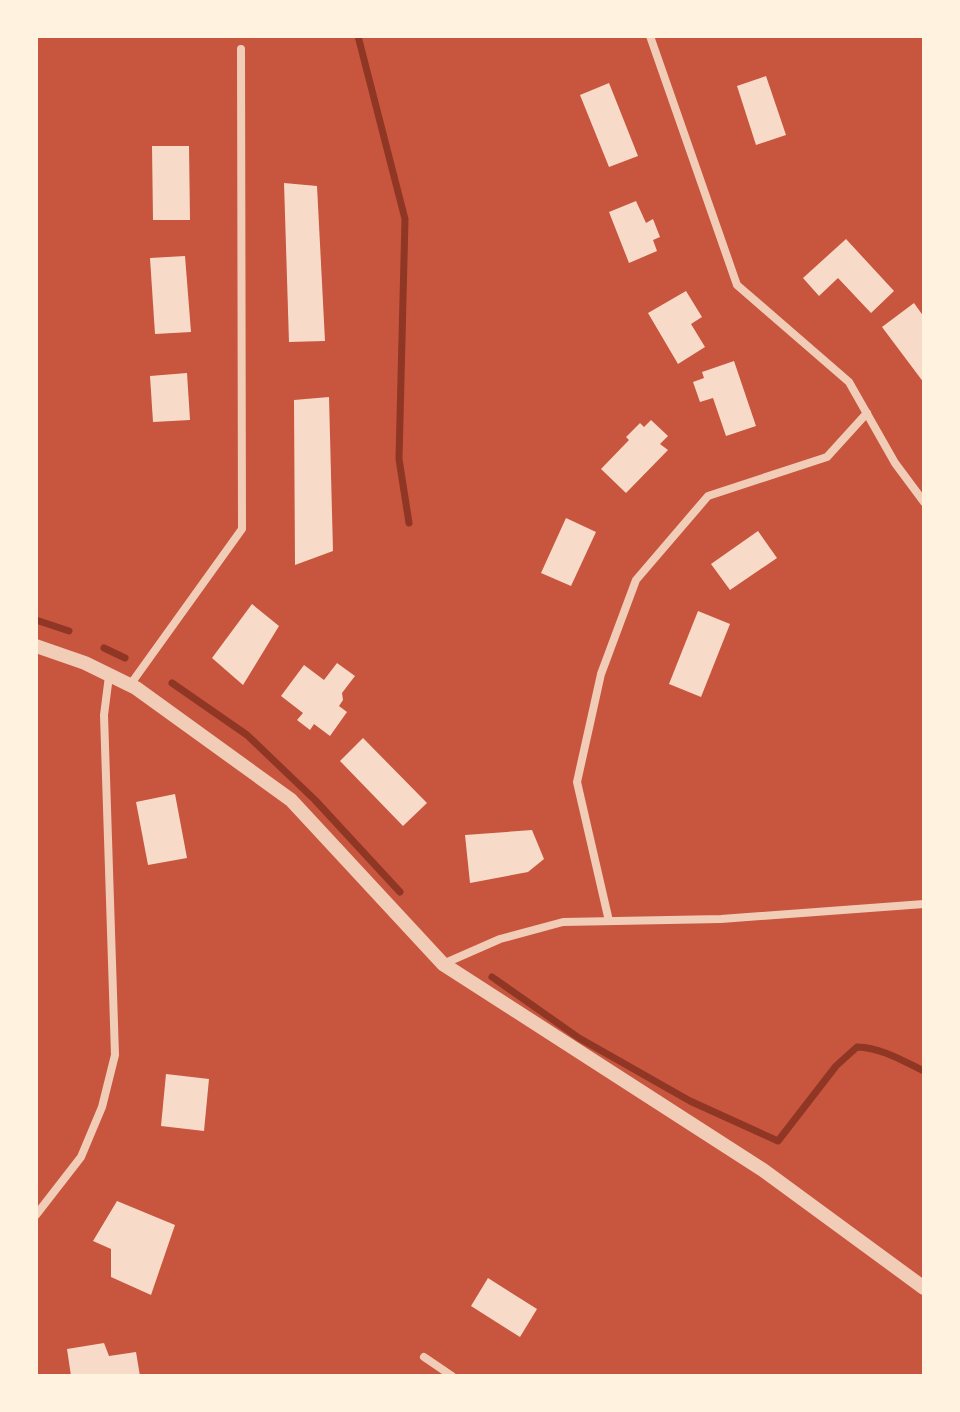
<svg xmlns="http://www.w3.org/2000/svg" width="960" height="1412" font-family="'Exo 2',sans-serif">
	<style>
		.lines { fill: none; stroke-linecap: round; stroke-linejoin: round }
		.stream { stroke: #8f3625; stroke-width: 7 }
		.building { fill: #f7dbc8 }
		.minor { stroke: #f1ccb7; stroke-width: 8 }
		.tertiary { stroke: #f1ccb7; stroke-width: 14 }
	</style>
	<rect width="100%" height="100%" fill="#c8553d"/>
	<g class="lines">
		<!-- stream -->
		<g class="stream">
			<path d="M358 36 405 219 399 459 409 523"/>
			<path d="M36 620 69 631"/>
			<path d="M104 648 125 658"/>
			<path d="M172 683 247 735 315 800 400 892"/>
			<path d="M492 977 579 1038 690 1101 778 1141 836 1066 857 1047C882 1048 901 1060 924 1071"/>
		</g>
	</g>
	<!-- building -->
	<g class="building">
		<path d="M766 76 786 135 756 145 737 86Z"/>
		<path d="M609 83 638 156 609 167 580 95Z"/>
		<path d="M152 146H189L190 220H153Z"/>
		<path d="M284 183 317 186 325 341 289 342Z"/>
		<path d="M636 201 646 223 653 219 660 237 653 240 657 251 629 263 609 212Z"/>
		<path d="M846 239 894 291 871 313 838 278 819 296 803 278Z"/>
		<path d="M185 256 191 332 155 334 150 258Z"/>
		<path d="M686 291 702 317 691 324 705 347 678 364 648 313Z"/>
		<path d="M914 303 924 317V383L882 327Z"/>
		<path d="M734 361 756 426 726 436 713 398 700 402 693 382 704 378 702 372Z"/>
		<path d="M187 373 190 420 153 422 150 376Z"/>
		<path d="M329 397 333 551 295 565 294 400Z"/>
		<path d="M651 420 668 436 660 444 668 450 626 493 601 469 629 440 626 437 640 423 644 427Z"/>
		<path d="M566 518 596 532 571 586 541 573Z"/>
		<path d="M758 531 777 558 730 590 711 564Z"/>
		<path d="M252 604 279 626 243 685 212 658Z"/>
		<path d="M698 611 730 624 701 697 669 684Z"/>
		<path d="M337 663 355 676 342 693 343 700 339 706 347 712 330 736 314 724 310 730 297 720 303 713 281 696 304 665 324 680Z"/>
		<path d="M363 738 427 803 403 826 340 761Z"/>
		<path d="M175 794 187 858 148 865 136 802Z"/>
		<path d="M532 830 544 859 528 872 470 883 465 835Z"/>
		<path d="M166 1074 209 1079 204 1131 161 1126Z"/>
		<path d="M117 1201 175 1225 151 1295 111 1277V1249L93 1241Z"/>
		<path d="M488 1278 537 1309 520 1337 471 1306Z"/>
		<path d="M104 1343 109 1356 136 1352 140 1376H71L67 1349Z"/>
	</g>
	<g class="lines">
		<!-- minor -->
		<g class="minor">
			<path d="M650 36 737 285 849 382 895 463 924 502"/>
			<path d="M130 685 242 529 241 49"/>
			<path d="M609 921 577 782 601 674 636 580 708 496 827 457 867 413"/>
			<path d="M443 964 500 939 563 922 721 919 924 904"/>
			<path d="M36 1215 81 1157 102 1107 115 1055 104 715 109 676"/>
			<path d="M424 1357 452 1376"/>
		</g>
		<!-- tertiary -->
		<path class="tertiary" d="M36 646 85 663 136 688 291 800 443 964 763 1170 924 1288"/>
	</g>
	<!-- border -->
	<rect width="960" height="1412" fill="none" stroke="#fff3e0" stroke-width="76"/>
</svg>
